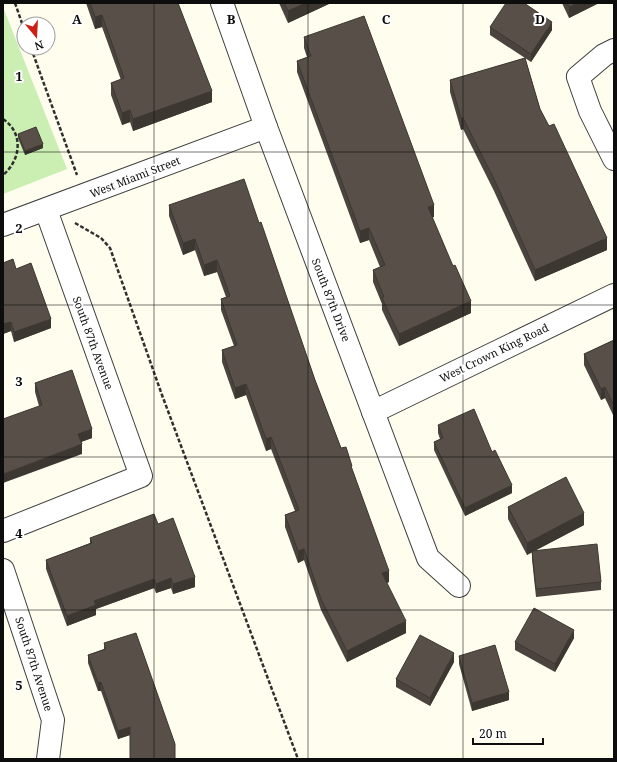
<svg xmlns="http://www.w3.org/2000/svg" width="617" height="762" font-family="'Noto Serif',serif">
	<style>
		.green { fill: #cbeeb2 }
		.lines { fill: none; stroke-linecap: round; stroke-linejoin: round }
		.minor-casing { stroke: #404040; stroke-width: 24 }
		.path { stroke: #2f2f2f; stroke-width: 2.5; stroke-dasharray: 4 2; stroke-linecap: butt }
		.minor { stroke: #fff; stroke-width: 22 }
		.wall { fill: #4b443e }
		.shaded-wall { fill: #3d3732 }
		.building { fill: #574f48; stroke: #3d3732 }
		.grid { fill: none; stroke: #0d0d0d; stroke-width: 1; stroke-opacity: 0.55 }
		.labels { text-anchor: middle; stroke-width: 4; stroke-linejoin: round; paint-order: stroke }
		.street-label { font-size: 11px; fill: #0d0d0d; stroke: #fff }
		.grid-label { font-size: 13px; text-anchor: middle; font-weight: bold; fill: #0d0d0d; stroke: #fff; stroke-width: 4; stroke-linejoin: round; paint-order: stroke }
	</style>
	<rect width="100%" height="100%" fill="#fffded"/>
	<!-- green -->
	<path class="green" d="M3 7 67 169 3 194Z"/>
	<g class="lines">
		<!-- minor casing -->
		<g class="minor-casing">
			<g id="minor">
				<path d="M222 3 266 127 428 558 459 586"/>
				<path d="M614 50 604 55 578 77 590 111 614 159"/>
				<path d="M3 225 266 127"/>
				<path d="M373 412 614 295"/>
				<path d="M3 531 141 476 46 210"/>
				<path d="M3 570 53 720 48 759"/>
			</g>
		</g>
		<!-- path -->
		<g class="path">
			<path d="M15 3 24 29"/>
			<path d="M31 48 77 175"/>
			<path d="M3 119C24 133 21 160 3 175"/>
			<path d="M75 223 101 238 110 248 162 395 298 759"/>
		</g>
		<!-- minor -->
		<use href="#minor" class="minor"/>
	</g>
	<!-- wall -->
	<g class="wall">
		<path d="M86 3H178L212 102 133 131 130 122 122 125 111 95V83L121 80 102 27 95 29Z"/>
		<path d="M279 3H331L288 23Z"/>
		<path d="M562 3H599L569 18Z"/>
		<path d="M490 27 552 30 531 62 525 58 540 109 607 250 535 281 494 191 463 129 461 130 450 92V80L525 58 490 35Z"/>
		<path d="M304 37 434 217H432L471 313 399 346 382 310V304L373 282V270L380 267 369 240 360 243 297 72V61L307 57 304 48Z"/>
		<path d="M18 134 43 148 25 155 18 138Z"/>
		<path d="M169 205 259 223 315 380 341 448 352 470 389 582 386 583 406 633 347 662 321 610 304 560 298 563 285 527V515L295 511 271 449 266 451 246 395 235 399 222 362V350L234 346 221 310V299L226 297 217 272 204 276 195 250 183 255 169 216Z"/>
		<path d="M3 263 16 269 51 328 14 342 11 331 3 334Z"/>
		<path d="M614 340V417L605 398 601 400 584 365V354Z"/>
		<path d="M35 383 92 438 81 442 82 454 39 406 35 392Z"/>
		<path d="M438 425 492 452 512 493 465 516 434 450V442L440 439 438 433Z"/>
		<path d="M508 507 584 525 534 551 601 582V590L536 597 532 559V552L527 555 508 519Z"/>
		<path d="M158 524 195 587 173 594 171 588 156 593 154 588 96 609V615L67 626 46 569V560L90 543V538Z"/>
		<path d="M574 638 555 672 515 650V642Z"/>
		<path d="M104 643 130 735 118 739 101 691H98L88 663V655L104 649Z"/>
		<path d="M459 656 509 700 472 711 459 664Z"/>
		<path d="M454 662 430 706 396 687V679Z"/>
	</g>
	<!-- shaded-wall -->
	<g class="shaded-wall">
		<path d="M306 3H331L288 23V11Z"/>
		<path d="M578 3H599L569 18V7Z"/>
		<path d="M102 15V27L95 29V17Z"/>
		<path d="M552 22V30L531 62V54Z"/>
		<path d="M212 91V102L133 131V119Z"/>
		<path d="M130 110V122L122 125V113Z"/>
		<path d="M461 118H463V129L461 130Z"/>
		<path d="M43 144V148L25 155V151Z"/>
		<path d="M434 205V217L428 219V207Z"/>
		<path d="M369 228V240L360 243V231Z"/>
		<path d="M607 238V250L535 281V270Z"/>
		<path d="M195 239V250L183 255V243Z"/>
		<path d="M217 260V272L204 276V265Z"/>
		<path d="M471 301V313L399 346V334Z"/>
		<path d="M51 319V328L14 342V332Z"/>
		<path d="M11 322V331L3 334V324Z"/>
		<path d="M246 384V395L235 399V388Z"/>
		<path d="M605 387V398L601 400V389Z"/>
		<path d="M92 429V438L78 443V434Z"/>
		<path d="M271 437V449L266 451V439Z"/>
		<path d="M82 444V454L3 483V474Z"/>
		<path d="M512 485V493L465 516V508Z"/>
		<path d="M584 513V525L527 555V543Z"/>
		<path d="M304 549V560L298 563V551Z"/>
		<path d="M389 571V582L382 585V573Z"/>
		<path d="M195 577V587L173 594V584Z"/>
		<path d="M171 578V588L156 593V584Z"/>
		<path d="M154 579V588L96 609V615L67 626V616L94 601Z"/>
		<path d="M406 621V633L347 662V651Z"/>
		<path d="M574 630V638L555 672V664Z"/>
		<path d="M454 653V662L430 706V698Z"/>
		<path d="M101 682V691H98V683Z"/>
		<path d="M509 692V700L472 711V703Z"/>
		<path d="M130 727V735L118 739V731Z"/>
	</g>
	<!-- building -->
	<g class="building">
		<path d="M90 3H178L212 91 133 119 130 110 122 113 111 83 124 78 102 15 95 17Z"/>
		<path d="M284 3H306L288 11Z"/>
		<path d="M506 3H524L552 22 531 54 490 27Z"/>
		<path d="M567 3H578L569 7Z"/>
		<path d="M364 16 434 205 428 207 453 266 455 265 471 301 399 334 382 298 384 297 373 270 385 265 369 228 360 231 297 61 311 56 304 37Z"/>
		<path d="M525 58 540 109 549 126 554 124 607 238 535 270 494 179 463 118H461L450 80Z"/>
		<path d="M36 127 43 144 25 151 18 134Z"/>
		<path d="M244 179 259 223 261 222 315 380 341 448 346 447 352 466H351L389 571 382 573 406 621 347 651 321 599 304 549 298 551 285 515 299 510 271 437 266 439 246 384 235 388 222 350 237 345 221 299 230 296 217 260 204 265 195 239 183 243 169 205Z"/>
		<path d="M13 259 16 269 31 263 51 319 14 332 11 322 3 324V263Z"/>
		<path d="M614 340V406L605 387 601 389 584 354Z"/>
		<path d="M72 370 92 429 78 434 82 444 3 474V419L42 405 35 383Z"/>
		<path d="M474 409 492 452 495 450 512 485 465 508 434 442 443 438 438 425Z"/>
		<path d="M566 477 584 513 527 543 508 507Z"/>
		<path d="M154 514 158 524 173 518 195 577 173 584 171 578 156 584 154 579 94 601 96 605 67 616 46 560 92 543 90 538Z"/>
		<path d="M597 544 601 582 536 589 532 551Z"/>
		<path d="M534 608 574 630 555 664 515 642Z"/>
		<path d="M136 633 175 744V759H130V727L118 731 101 682 98 683 88 655 106 649 104 643Z"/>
		<path d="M420 635 454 653 430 698 396 679Z"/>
		<path d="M495 645 509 692 472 703 459 656Z"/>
	</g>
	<!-- grid -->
	<path class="grid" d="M154 3V759M308 3V759M463 3V759M3 152H614M3 305H614M3 457H614M3 610H614"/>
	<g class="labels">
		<!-- street labels -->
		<g class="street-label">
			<text transform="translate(135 177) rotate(-21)" y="4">West Miami Street</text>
			<text transform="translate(331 300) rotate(69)" y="4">South 87th Drive</text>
			<text transform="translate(93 343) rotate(70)" y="4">South 87th Avenue</text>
			<text transform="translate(494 353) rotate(-26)" y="4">West Crown King Road</text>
			<text transform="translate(34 664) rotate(72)" y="4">South 87th Avenue</text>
		</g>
	</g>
	<g class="grid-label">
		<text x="77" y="24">A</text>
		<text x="231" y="24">B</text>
		<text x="386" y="24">C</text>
		<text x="540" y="24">D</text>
		<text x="19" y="81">1</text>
		<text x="19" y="233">2</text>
		<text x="19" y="386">3</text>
		<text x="19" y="538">4</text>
		<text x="19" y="690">5</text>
	</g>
	<!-- border -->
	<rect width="617" height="762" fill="none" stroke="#0d0d0d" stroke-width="8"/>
	<!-- north arrow -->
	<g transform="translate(36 36) rotate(162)"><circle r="19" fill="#ffffff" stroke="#9e9e9e"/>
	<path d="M0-3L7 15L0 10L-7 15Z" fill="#cc1f16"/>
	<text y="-6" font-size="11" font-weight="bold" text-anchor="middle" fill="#0d0d0d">N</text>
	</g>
	<!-- scale -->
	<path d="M473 738v6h70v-6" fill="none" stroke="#0d0d0d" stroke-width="2"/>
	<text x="479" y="738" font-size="12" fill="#0d0d0d" stroke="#ffffff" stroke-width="3" paint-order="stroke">20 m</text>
</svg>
